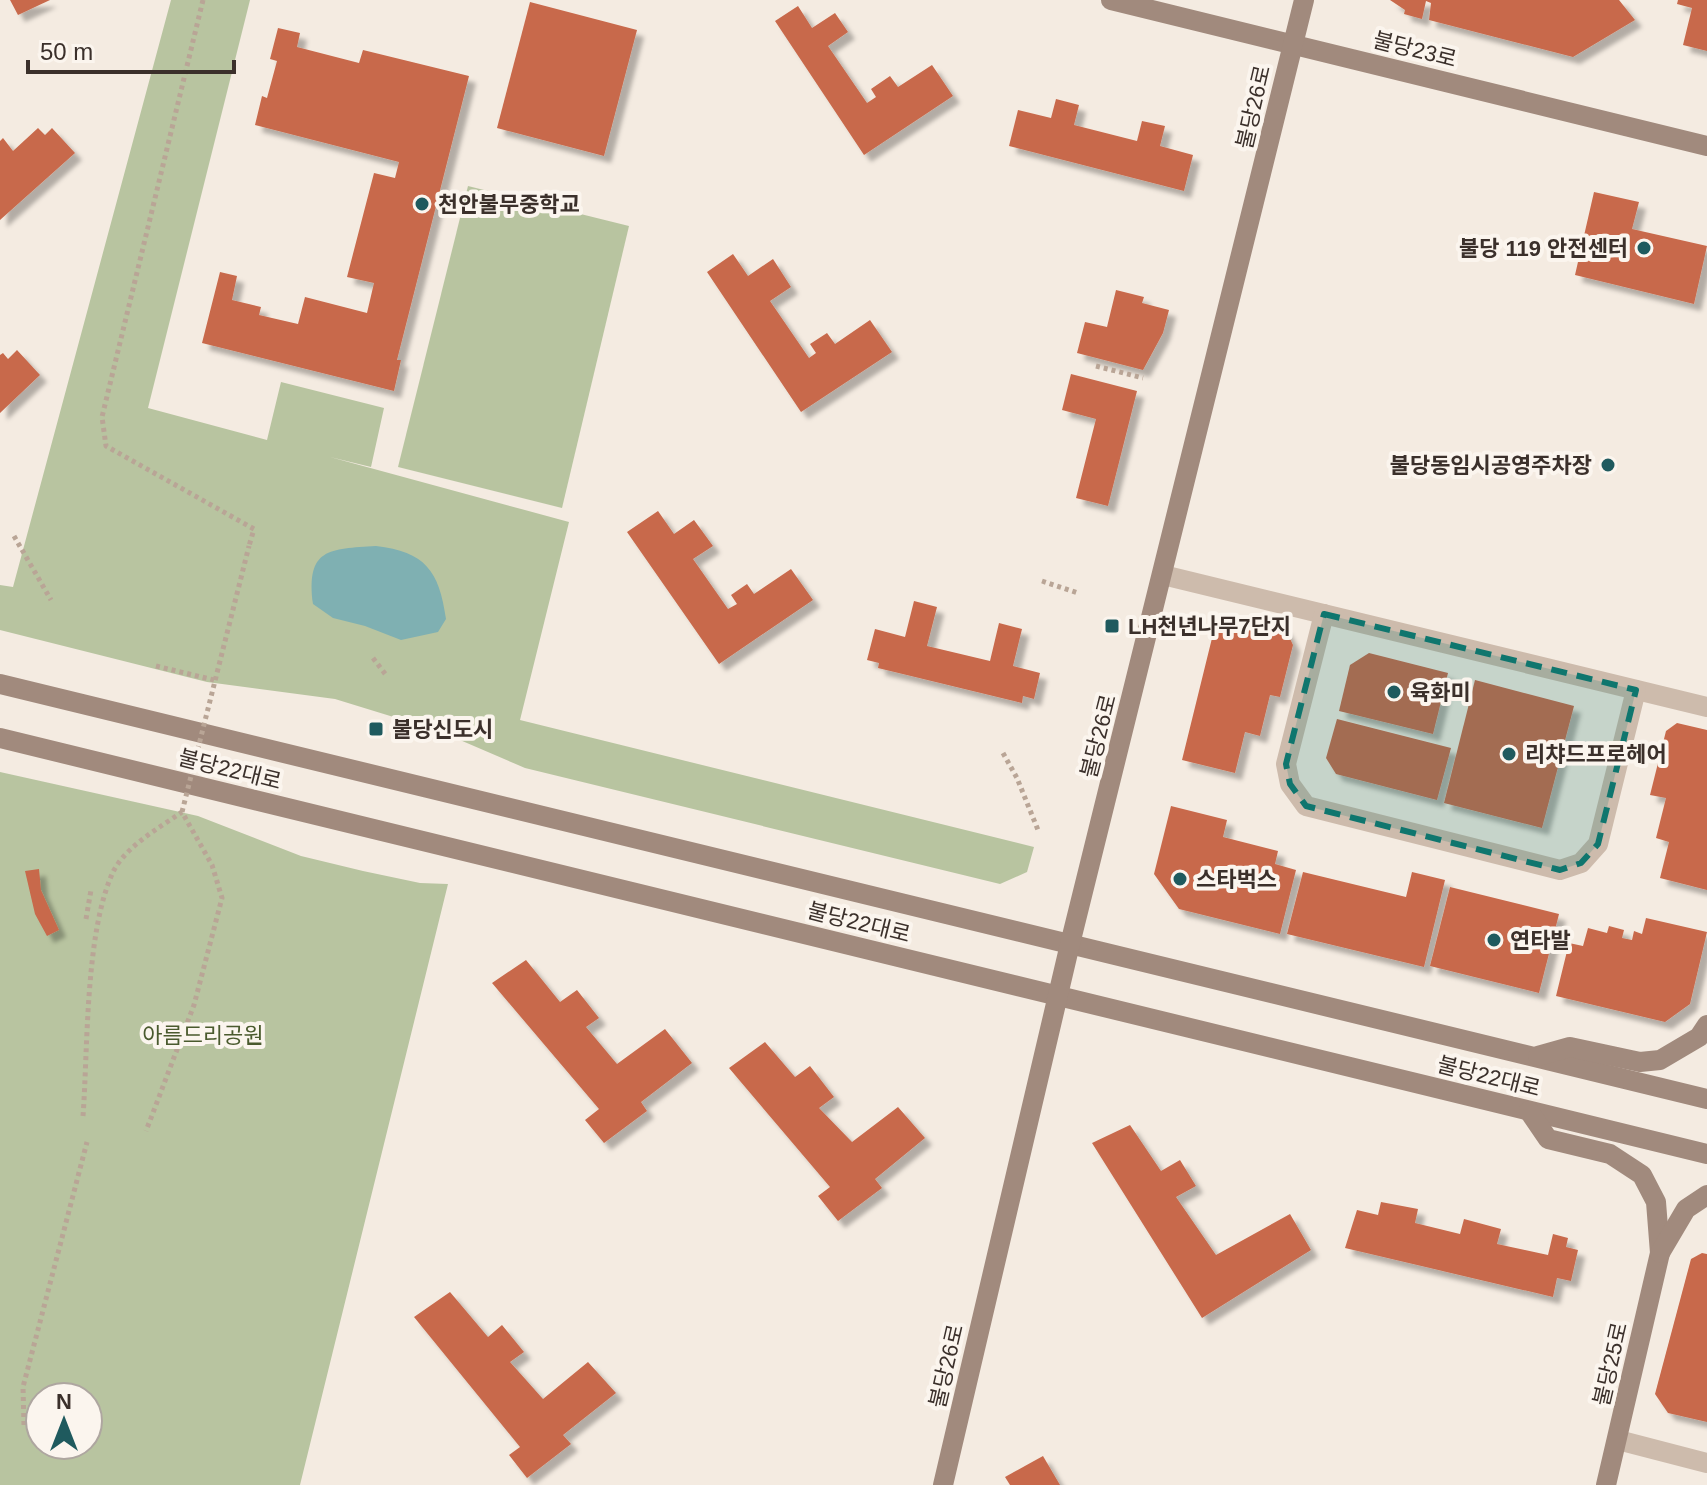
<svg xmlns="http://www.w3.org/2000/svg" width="1707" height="1485" font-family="Helvetica,'Noto Sans KR',sans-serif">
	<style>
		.green { fill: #b8c4a0; fill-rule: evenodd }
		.water { fill: #7fb0b2 }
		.building { fill: #c8694b; filter: url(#shadow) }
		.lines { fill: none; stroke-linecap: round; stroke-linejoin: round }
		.path { stroke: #b9a596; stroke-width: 5; stroke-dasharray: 4 4; stroke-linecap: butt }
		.street { stroke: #cdbbac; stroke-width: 20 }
		.secondary { stroke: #a18a7d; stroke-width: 20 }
		.path-bridge { stroke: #b9a596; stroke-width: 5; stroke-dasharray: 4 4; stroke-linecap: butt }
		.marked { fill: #0f766e; fill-opacity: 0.2; stroke: #0f766e; stroke-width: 6; stroke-dasharray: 16 10; stroke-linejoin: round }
		.poi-dot { fill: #1f5a5e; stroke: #fbf5ee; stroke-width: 3 }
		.labels { text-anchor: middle; stroke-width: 8; stroke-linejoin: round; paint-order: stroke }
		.street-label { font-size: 22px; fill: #3b302b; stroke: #fbf5ee }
		.poi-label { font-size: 22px; font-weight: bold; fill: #3b302b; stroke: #fbf5ee; text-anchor: start }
		.park-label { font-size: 22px; fill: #4a5a2e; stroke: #fbf5ee }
	</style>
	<defs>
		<filter id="shadow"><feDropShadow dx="7" dy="7" stdDeviation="2" flood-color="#0004"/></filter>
	</defs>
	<rect width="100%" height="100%" fill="#f4ebe1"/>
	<!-- green -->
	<g class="green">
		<path d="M171 0H250L148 408 267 440 281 382 384 408 371 467 330 457 569 522 520 720 1034 847 1027 872 1000 884 525 768 439 731 335 699 207 682 0 630V585L13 587Z"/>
		<path d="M468 186 629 226 562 508 398 467Z"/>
		<path d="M0 772 198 816 301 856 363 871 420 883 448 884 300 1485H0ZM40 1397H88V1445H40Z"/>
	</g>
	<!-- water -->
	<path class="water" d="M376 546C425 552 439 570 446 619L438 632 401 640 365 626 333 618 313 604C306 548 329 549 376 546Z"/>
	<!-- building -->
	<g class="building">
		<path d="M10 0H50L18 15Z"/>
		<path d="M1390 0H1619L1635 20 1573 57 1429 20 1431 3 1426 1 1422 19 1404 14 1405 10Z"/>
		<path d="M1678 0H1707V51L1683 45 1692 8 1677 4Z"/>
		<path d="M530 2 637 30 604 156 497 128Z"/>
		<path d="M798 6 812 28 835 13 848 32 828 46 867 103 876 97 871 89 890 76 898 87 932 65 953 96 864 155 775 21Z"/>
		<path d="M278 28 300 33 297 47 359 63 363 50 469 76 397 360H401L394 391 202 343 220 272 237 276 232 300 261 307 259 315 298 324 305 297 367 313 374 283 347 277 374 173 395 178 399 162 255 125 262 96 267 98 277 61 270 59Z"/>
		<path d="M1056 99 1079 105 1074 125 1137 141 1142 121 1165 126 1160 146 1193 155 1184 191 1009 146 1018 110 1051 118Z"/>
		<path d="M38 128 45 135 52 128 75 153 0 220V141L3 138 13 151Z"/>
		<path d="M1594 192 1639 202 1632 229 1707 246 1694 304 1575 275Z"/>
		<path d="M733 254 748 276 773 259 791 287 770 301 809 358 816 353 810 344 827 333 835 344 870 320 892 352 801 412 707 272Z"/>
		<path d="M1116 290 1144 297 1142 303 1169 310 1163 333 1143 370 1077 353 1085 322 1107 327Z"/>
		<path d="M17 350 40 375 0 413V355L3 353 8 359Z"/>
		<path d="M1071 374 1137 391 1108 506 1076 498 1096 419 1062 410Z"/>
		<path d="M658 511 674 534 694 520 713 546 693 559 728 609 737 604 731 595 747 584 754 594 791 569 813 600 719 664 627 532Z"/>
		<path d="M914 601 937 607 927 646 990 661 999 623 1022 629 1013 666 1040 673 1034 699 1023 696 1022 703 878 668 879 663 867 660 875 629 905 637Z"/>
		<path d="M1233 616 1285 628 1293 645 1280 697 1270 695 1260 736 1245 732 1235 773 1182 760 1214 630Z"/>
		<path d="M1369 653 1448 673 1433 734 1339 711 1350 665Z"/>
		<path d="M1475 680 1574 706 1542 828 1444 803Z"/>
		<path d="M1337 719 1451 748 1437 800 1336 774 1326 758Z"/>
		<path d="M1677 723 1707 730V890L1660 878 1669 842 1656 838 1666 798 1650 795 1666 731Z"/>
		<path d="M1171 806 1227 820 1223 837 1278 851 1275 864 1296 870 1280 934 1179 909 1154 874Z"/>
		<path d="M39 869 41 890 59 930 47 936 35 914 25 871Z"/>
		<path d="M1303 872 1406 897 1412 872 1445 880 1424 967 1287 934Z"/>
		<path d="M1450 887 1559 914 1539 993 1430 966Z"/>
		<path d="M1646 918 1707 932 1690 1004 1665 1022 1556 996 1569 943 1583 946 1588 928 1607 933 1609 926 1624 930 1622 938 1632 940 1634 931 1642 934Z"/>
		<path d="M526 960 560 1002 577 990 599 1018 586 1027 617 1064 665 1029 692 1063 641 1102 647 1111 604 1143 585 1120 599 1109 492 983Z"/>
		<path d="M765 1042 795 1077 810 1066 834 1097 819 1108 852 1142 898 1107 925 1138 875 1179 882 1188 838 1221 818 1196 830 1187 729 1068Z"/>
		<path d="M1130 1125 1161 1171 1180 1160 1196 1186 1176 1197 1216 1255 1290 1214 1311 1250 1202 1318 1092 1143Z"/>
		<path d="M1381 1202 1418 1209 1415 1223 1460 1234 1464 1219 1501 1229 1497 1244 1548 1255 1553 1234 1568 1238 1566 1247 1578 1250 1571 1281 1557 1278 1553 1297 1345 1248 1357 1210 1378 1215Z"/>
		<path d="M1702 1253 1707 1254V1422L1668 1413 1655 1394 1691 1259Z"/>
		<path d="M450 1292 488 1337 502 1325 524 1352 510 1362 543 1399 588 1362 616 1393 563 1435 571 1444 527 1478 509 1455 520 1447 414 1317Z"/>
		<path d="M1043 1456 1060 1485H1010L1005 1477Z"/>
	</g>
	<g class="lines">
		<!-- path -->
		<g class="path">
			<path d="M203 0 102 417 106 446 254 529 249 546"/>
			<path d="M1096 366 1143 378"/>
			<path d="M14 536 51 600"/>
			<path d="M1042 581 1078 593"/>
			<path d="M373 658 386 675"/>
			<path d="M156 666 214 680"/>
			<path d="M1003 753 1017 778 1038 830"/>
			<path d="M86 919 91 890"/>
			<path d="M83 1116C88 1048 85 933 113 872 126 846 159 828 182 812L212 865 222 898 194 1005 146 1131"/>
			<path d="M24 1425 23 1387 87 1142"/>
		</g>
		<!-- street -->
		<g class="street">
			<path d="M1163 575 1707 707"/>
			<path d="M1324 614 1286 764 1290 784 1306 806 1560 870 1581 863 1598 844 1636 690"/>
			<path d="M1618 1440 1707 1463"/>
		</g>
		<!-- secondary -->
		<g class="secondary">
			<path d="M1111 0 1707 146"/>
			<path d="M0 684 1707 1099"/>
			<path d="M0 738 1707 1154"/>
			<path d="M1538 1056 1570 1047 1640 1062 1660 1060 1699 1037 1707 1025"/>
			<path d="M1529 1111 1548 1139 1610 1154 1642 1175 1656 1202 1660 1253 1606 1485"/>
			<path d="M1660 1253 1686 1209 1707 1195"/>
			<path d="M943 1485 1070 944 1304 0"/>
		</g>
		<!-- path-bridge -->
		<path class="path-bridge" d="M182 812 249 546"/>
	</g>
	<!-- marked area -->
	<path class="marked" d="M1324 614 1636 690 1598 844 1581 863 1560 870 1306 806 1290 784 1286 764Z"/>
	<!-- markers -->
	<g class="poi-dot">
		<circle cx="422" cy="204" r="8"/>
		<circle cx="1644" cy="248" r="8"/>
		<circle cx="1608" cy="465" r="8"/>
		<rect x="1104" y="618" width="16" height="16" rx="4"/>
		<circle cx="1394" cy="692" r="8"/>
		<rect x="368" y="721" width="16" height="16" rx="4"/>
		<circle cx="1509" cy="754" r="8"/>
		<circle cx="1180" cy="879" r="8"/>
		<circle cx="1494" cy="940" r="8"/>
	</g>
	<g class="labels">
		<!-- street labels -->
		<g class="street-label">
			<text transform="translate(1415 49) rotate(14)" y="8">불당23로</text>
			<text transform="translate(1253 107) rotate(-77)" y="8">불당26로</text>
			<text transform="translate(1098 736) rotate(-76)" y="8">불당26로</text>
			<text transform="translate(230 769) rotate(14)" y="8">불당22대로</text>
			<text transform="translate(859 922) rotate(14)" y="8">불당22대로</text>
			<text transform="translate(1489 1076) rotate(14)" y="8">불당22대로</text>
			<text transform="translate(1610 1364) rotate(-77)" y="8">불당25로</text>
			<text transform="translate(946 1366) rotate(-77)" y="8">불당26로</text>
		</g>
		<!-- poi labels -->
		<g class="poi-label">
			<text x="438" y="212">천안불무중학교</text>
			<text x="1628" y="256" text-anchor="end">불당 119 안전센터</text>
			<text x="1592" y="473" text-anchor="end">불당동임시공영주차장</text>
			<text x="1128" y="634">LH천년나무7단지</text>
			<text x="1410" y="700">육화미</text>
			<text x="392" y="737">불당신도시</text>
			<text x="1525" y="762">리챠드프로헤어</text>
			<text x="1196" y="887">스타벅스</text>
			<text x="1510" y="948">연타발</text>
		</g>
		<!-- park labels -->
		<g class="park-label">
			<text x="203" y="1043">아름드리공원</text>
		</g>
	</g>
	<!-- north arrow -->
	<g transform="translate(64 1421)"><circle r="38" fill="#fbf5ee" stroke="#aea6a0" stroke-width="2"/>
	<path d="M0-6L14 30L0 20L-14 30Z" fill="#1f5a5e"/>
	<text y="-12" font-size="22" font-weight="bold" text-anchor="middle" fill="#3b302b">N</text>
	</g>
	<!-- scale -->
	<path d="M28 60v12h206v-12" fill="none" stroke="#3b302b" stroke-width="4"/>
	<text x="40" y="60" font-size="24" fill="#3b302b" stroke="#fbf5ee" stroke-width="6" paint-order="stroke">50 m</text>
</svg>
